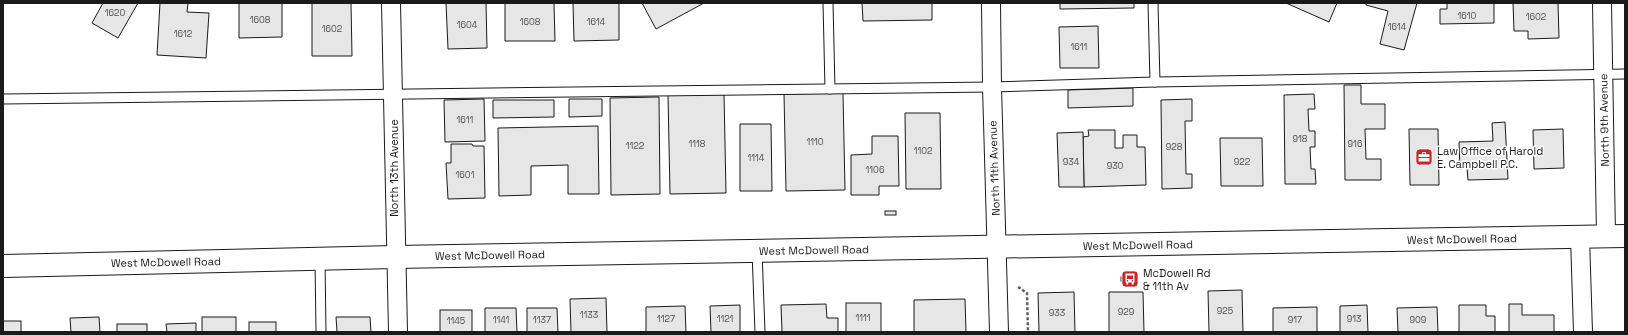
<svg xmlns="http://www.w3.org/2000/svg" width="1628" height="335" font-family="'Space Grotesk',sans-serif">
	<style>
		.building { fill: #e6e6e6; stroke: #1a1a1a }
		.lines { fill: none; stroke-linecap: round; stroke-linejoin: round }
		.service-casing { stroke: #1a1a1a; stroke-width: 11 }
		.minor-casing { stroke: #1a1a1a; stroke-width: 20 }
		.primary-casing { stroke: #1a1a1a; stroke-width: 24 }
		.path { stroke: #5f5f5f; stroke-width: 2.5; stroke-dasharray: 3 2; stroke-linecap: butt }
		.service { stroke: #fff; stroke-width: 9 }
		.minor { stroke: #fff; stroke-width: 18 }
		.primary { stroke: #fff; stroke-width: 22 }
		.labels { text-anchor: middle; stroke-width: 3; stroke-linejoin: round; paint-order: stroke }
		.number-label { font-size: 9px; fill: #4d4d4d }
		.street-label { font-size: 11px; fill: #1a1a1a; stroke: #fff }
		.poi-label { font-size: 11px; fill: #1a1a1a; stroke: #fff; text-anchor: start }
	</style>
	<rect width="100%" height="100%" fill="#fff"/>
	<!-- building -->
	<g class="building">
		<path d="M103 3H138L118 38 92 23Z"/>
		<path d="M160 3H188L187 12 209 13 206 58 157 55Z"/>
		<path d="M239 3H282V37L239 38Z"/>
		<path d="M312 3H351L352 56H312Z"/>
		<path d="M446 3H486L487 48 448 49Z"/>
		<path d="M505 3H554L555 41H505Z"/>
		<path d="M573 3H619V40L574 41Z"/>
		<path d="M642 3H704L656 29Z"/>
		<path d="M862 3H932V20L863 21Z"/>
		<path d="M1060 3H1134V8L1060 9Z"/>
		<path d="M1286 3H1337L1329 22Z"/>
		<path d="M1366 3H1417L1404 50 1380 44 1388 11 1366 5Z"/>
		<path d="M1447 3H1494V23L1440 24V9H1447Z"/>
		<path d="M1513 3H1558L1559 38 1528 39V31H1514Z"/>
		<path d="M1098 26 1099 68H1060L1059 27Z"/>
		<path d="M1344 85H1361V104H1385V129H1365L1366 159H1381V180H1345Z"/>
		<path d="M1133 88V106L1068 108V90Z"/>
		<path d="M843 93 845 190 786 191 784 94Z"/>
		<path d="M724 94 726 193 670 194 668 95Z"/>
		<path d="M1314 94 1315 109H1308L1309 131H1315V147H1310L1311 169H1315L1316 184H1285L1284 95Z"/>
		<path d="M659 97 660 194 611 195 610 98Z"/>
		<path d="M484 99 485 141 445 142 444 100Z"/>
		<path d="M569 99H602V116L569 117Z"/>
		<path d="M1192 99V121H1185L1186 174H1192V188L1162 189 1161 100Z"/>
		<path d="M493 100H554V117L493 118Z"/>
		<path d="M905 113H940L941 189H906Z"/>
		<path d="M1505 122 1508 179 1468 180 1467 168 1460 169 1459 142 1493 141 1492 123Z"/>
		<path d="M740 124H771L772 191H740Z"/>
		<path d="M598 126 599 194H568V165L531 166V195L499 196 498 128Z"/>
		<path d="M1409 129H1438L1439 185H1410Z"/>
		<path d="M1563 129 1564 168 1534 169 1533 130Z"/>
		<path d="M1088 130H1115V148H1123V135H1137V147H1145L1146 185 1084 187 1083 137 1089 136Z"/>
		<path d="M1083 132 1084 187H1059L1057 133Z"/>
		<path d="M872 136H898L899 186H879V195H851V155L872 154Z"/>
		<path d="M1220 138H1262L1263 186H1221Z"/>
		<path d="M451 144H472L473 146H484L485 198 448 199 446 163H451Z"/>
		<rect x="885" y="211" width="11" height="4"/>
		<rect x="1121" y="277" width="11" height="4"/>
		<path d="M1242 290 1243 332H1209L1208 291Z"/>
		<path d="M1074 292 1075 332H1039L1038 293Z"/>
		<path d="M1109 292H1143L1144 332H1109Z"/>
		<path d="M606 298 607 332H571L570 299Z"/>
		<path d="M965 299 966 332H914V300Z"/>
		<rect x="846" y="303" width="35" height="29"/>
		<path d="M826 304 827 318H838V332H782L781 305Z"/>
		<path d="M1509 304H1522V315H1554V332H1509Z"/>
		<path d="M740 305V332H711L710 306Z"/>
		<path d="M1367 305 1368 332H1340V306Z"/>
		<path d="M1459 305H1486V316H1495V332H1459Z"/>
		<path d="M685 306 686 332H646V307Z"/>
		<path d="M1317 307V332H1273V308Z"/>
		<path d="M1437 307 1438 332H1398L1397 308Z"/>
		<path d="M485 308H516L517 332H485Z"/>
		<path d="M527 308H557L558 332H527Z"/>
		<rect x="440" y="310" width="32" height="22"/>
		<path d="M99 317 100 332H71L70 318Z"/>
		<rect x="202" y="317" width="34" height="15"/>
		<path d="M336 317H370L371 332H337Z"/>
		<rect x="3" y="321" width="18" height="11"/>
		<rect x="249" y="322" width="27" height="10"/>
		<path d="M196 323V332H167L166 324Z"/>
		<rect x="117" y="324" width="30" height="8"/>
	</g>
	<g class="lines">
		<!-- service casing -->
		<g class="service-casing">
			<g id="service">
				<path d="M828 3 830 89"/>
				<path d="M1153 3 1155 82"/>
				<path d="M3 99 992 87 1155 82 1625 74"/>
				<path d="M757 251 760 332"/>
				<path d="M320 259 321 332"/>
			</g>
		</g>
		<!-- minor casing -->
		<g class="minor-casing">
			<g id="minor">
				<path d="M391 3 398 332"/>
				<path d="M991 3 992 87 999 332"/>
				<path d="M1602 3 1606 236"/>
				<path d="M1580 237 1583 332"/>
			</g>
		</g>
		<!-- primary casing -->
		<g class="primary-casing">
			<path id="primary" d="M3 266 395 257 1625 236"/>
		</g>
		<!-- path -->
		<path class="path" d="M1018 287 1027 293 1028 332"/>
		<!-- service -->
		<use href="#service" class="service"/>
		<!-- minor -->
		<use href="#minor" class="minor"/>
		<!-- primary -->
		<use href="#primary" class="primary"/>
	</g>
	<!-- icons -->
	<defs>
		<g id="office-square" transform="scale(0.9)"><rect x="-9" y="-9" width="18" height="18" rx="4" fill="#c62828" stroke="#fff"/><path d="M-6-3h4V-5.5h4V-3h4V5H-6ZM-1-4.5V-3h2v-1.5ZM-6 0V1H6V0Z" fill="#fff"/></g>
		<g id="bus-square" transform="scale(0.9)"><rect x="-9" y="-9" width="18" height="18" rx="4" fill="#c62828" stroke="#fff"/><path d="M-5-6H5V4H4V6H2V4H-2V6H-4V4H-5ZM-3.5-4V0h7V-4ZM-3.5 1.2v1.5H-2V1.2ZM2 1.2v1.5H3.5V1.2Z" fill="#fff"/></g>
	</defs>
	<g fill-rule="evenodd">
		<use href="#office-square" x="1424" y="157"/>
		<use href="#bus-square" x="1130" y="279"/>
	</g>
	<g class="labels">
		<!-- number labels -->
		<g class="number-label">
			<text x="115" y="16">1620</text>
			<text x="1467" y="19">1610</text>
			<text x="1536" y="20">1602</text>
			<text x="260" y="23">1608</text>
			<text x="530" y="25">1608</text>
			<text x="596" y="25">1614</text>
			<text x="467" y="28">1604</text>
			<text x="1397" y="30">1614</text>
			<text x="332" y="32">1602</text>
			<text x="183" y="37">1612</text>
			<text x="1079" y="50">1611</text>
			<text x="465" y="123">1611</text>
			<text x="1300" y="142">918</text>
			<text x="815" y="145">1110</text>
			<text x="697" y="147">1118</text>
			<text x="1355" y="147">916</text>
			<text x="635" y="149">1122</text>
			<text x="1174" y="150">928</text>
			<text x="923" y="154">1102</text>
			<text x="756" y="161">1114</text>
			<text x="1071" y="165">934</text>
			<text x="1242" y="165">922</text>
			<text x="1115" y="169">930</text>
			<text x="875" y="173">1106</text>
			<text x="465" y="178">1601</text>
			<text x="1225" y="314">925</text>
			<text x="1126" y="315">929</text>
			<text x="1057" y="316">933</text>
			<text x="589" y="318">1133</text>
			<text x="863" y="321">1111</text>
			<text x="666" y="322">1127</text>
			<text x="725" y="322">1121</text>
			<text x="1354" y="322">913</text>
			<text x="501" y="323">1141</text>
			<text x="542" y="323">1137</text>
			<text x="1295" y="323">917</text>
			<text x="1418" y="323">909</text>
			<text x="456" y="324">1145</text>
		</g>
		<!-- street labels -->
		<g class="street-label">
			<text transform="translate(1604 120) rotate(-91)" y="4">North 9th Avenue</text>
			<text transform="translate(394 168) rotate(-90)" y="4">North 13th Avenue</text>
			<text transform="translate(994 168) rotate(-92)" y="4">North 11th Avenue</text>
			<text transform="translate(1462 239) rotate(-1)" y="4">West McDowell Road</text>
			<text transform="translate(1138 245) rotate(-1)" y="4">West McDowell Road</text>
			<text transform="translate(814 250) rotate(-1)" y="4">West McDowell Road</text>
			<text transform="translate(490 255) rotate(-1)" y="4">West McDowell Road</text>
			<text transform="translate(166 262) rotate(-1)" y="4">West McDowell Road</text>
		</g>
		<!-- poi labels -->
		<g class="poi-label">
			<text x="1437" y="155">Law Office of Harold<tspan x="1437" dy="13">E. Campbell P.C.</tspan></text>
			<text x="1143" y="277">McDowell Rd<tspan x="1143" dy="13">&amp; 11th Av</tspan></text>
		</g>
	</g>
	<!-- border -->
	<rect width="1628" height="335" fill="none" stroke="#1a1a1a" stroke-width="8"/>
</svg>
